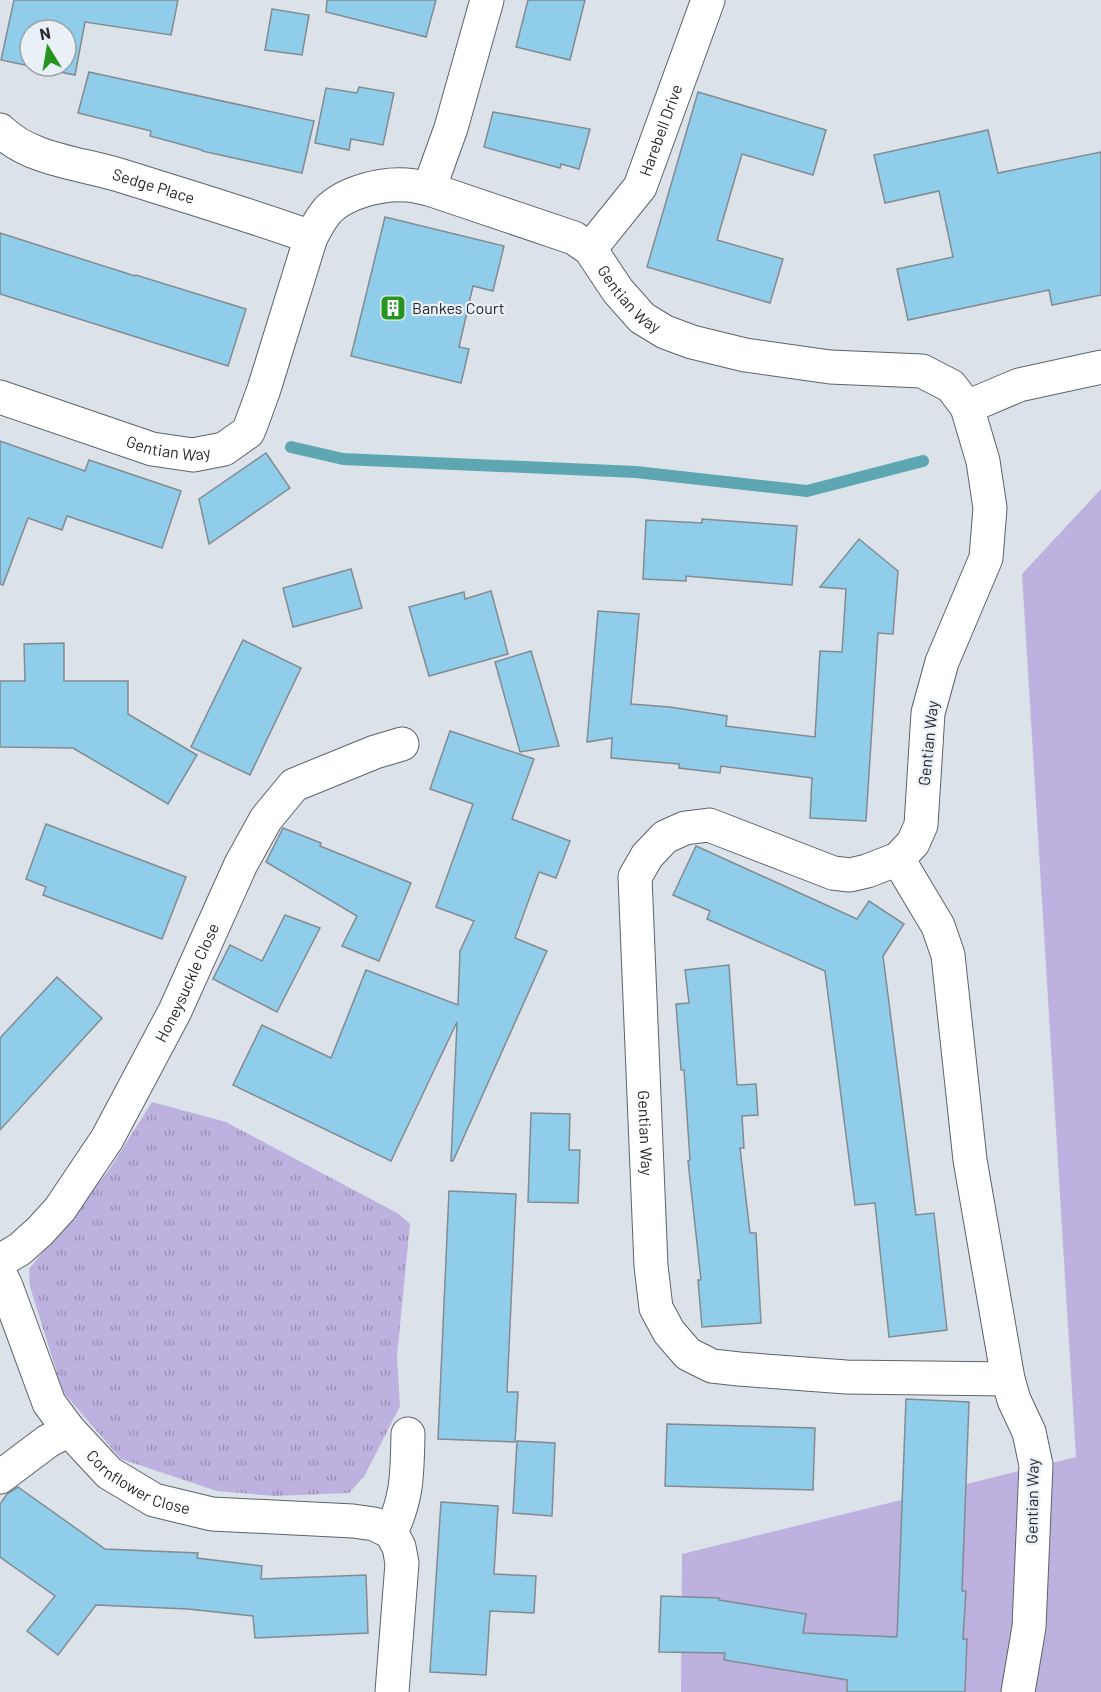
<svg xmlns="http://www.w3.org/2000/svg" width="1101" height="1692" font-family="Barlow,sans-serif">
	<style>
		.grass { fill: #bdb2df }
		.park { fill: url(#park-tufts) }
		.lines { fill: none; stroke-linecap: round; stroke-linejoin: round }
		.stream { stroke: #5ea7b2; stroke-width: 12 }
		.building { fill: #90cdea; stroke: #828b90; stroke-width: 1.5 }
		.street-casing { stroke: #5d6369; stroke-width: 35 }
		.street { stroke: #fff; stroke-width: 33 }
		.labels { text-anchor: middle; stroke-width: 4.5; stroke-linejoin: round; paint-order: stroke }
		.street-label { font-size: 16px; fill: #26282b; stroke: #e9f0f7 }
		.poi-label { font-size: 16px; fill: #26282b; stroke: #e9f0f7; text-anchor: start }
	</style>
	<defs>
		<pattern id="park-tufts" width="24" height="20" patternUnits="userSpaceOnUse" patternTransform="scale(1.5)"><rect width="24" height="20" fill="#bdb2df"/><path d="M3 7l-1-3M5 7V3M7 7l1-3M15 17l-1-3M17 17v-4M19 17l1-3" fill="none" stroke="#9991b5"/></pattern>
	</defs>
	<rect width="100%" height="100%" fill="#dce2ea"/>
	<!-- grass -->
	<path class="grass" d="M1101 489V1692H681L682 1554 1076 1457 1022 574Z"/>
	<!-- park -->
	<path class="park" d="M152 1102 226 1122 399 1214 410 1224 397 1356 400 1406 365 1475 349 1493 275 1496 217 1491 121 1459 63 1392 30 1287 29 1269 109 1170Z"/>
	<g class="lines">
		<!-- stream -->
		<path class="stream" d="M291 447 343 459 636 472 807 491 923 461"/>
	</g>
	<!-- building -->
	<g class="building">
		<path d="M14 0H178L171 35 85 22 75 75 30 66H66V30H30V66L1 60Z"/>
		<path d="M327 0H436L426 37 326 12Z"/>
		<path d="M528 0H585L570 60 516 47Z"/>
		<path d="M272 9 309 15 302 55 265 50Z"/>
		<path d="M89 72 314 121 302 173 202 151V150L150 136 151 131 78 113Z"/>
		<path d="M359 87 394 93 383 145 351 139 349 150 315 143 326 88 357 93Z"/>
		<path d="M698 92 826 130 813 175 742 154 717 240 783 259 770 303 647 267Z"/>
		<path d="M493 112 590 129 579 169 561 164 560 168 484 147Z"/>
		<path d="M988 130 998 173 1101 152V295L1052 305 1049 290 908 320 897 269 953 257 939 191 885 203 874 155Z"/>
		<path d="M385 217 504 246 493 291 473 286 459 347 469 349 461 383 351 356Z"/>
		<path d="M0 233 135 276 136 275 246 309 228 366 0 294Z"/>
		<path d="M0 441 85 471 89 460 181 491 162 548 67 516 62 530 28 518 3 585 0 584Z"/>
		<path d="M266 453 290 488 209 544 199 499Z"/>
		<path d="M702 519 797 526 792 585 686 576V581L643 579 646 520 702 523Z"/>
		<path d="M859 539 898 571 893 634 878 633 866 821 810 818 812 778 721 766 720 773 679 768V764L611 758 612 738 587 742 598 611 639 614 631 704 670 707 727 716 726 726 815 737 820 651 842 652 846 589 820 587Z"/>
		<path d="M351 569 362 608 293 627 283 588Z"/>
		<path d="M491 591 508 654 429 676 409 607 464 592 465 599Z"/>
		<path d="M243 640 301 668 250 775 191 747Z"/>
		<path d="M64 643V681H128V714L197 755 168 804 73 748 0 747V681H25L24 644Z"/>
		<path d="M531 651 559 746 520 752 495 662Z"/>
		<path d="M450 731 534 759 512 819 570 841 556 878 539 872 515 938 547 951 453 1161H451L457 1022 391 1161 233 1085 262 1025 331 1058 366 970 458 1005 460 951 474 921 436 907 473 804 430 789Z"/>
		<path d="M46 824 186 877 162 939 43 895 46 887 26 879Z"/>
		<path d="M283 828 321 843 320 846 411 883 379 961 342 946 357 916 266 862Z"/>
		<path d="M696 846 857 919 869 901 904 924 883 956 916 1215 934 1213 947 1330 889 1337 875 1203 855 1205 825 971 707 919 710 911 673 895Z"/>
		<path d="M285 915 320 928 277 1012 213 979 230 945 262 961Z"/>
		<path d="M729 965 737 1085 756 1084 758 1115 742 1116 744 1148H740L750 1233H756L761 1323 702 1327 698 1280H701L688 1161 690 1160 684 1070H681L676 1004 689 1003 685 970Z"/>
		<path d="M57 977 102 1018 0 1130V1038Z"/>
		<path d="M531 1113 570 1114 569 1150H580L578 1203 528 1202Z"/>
		<path d="M449 1191 516 1194 507 1392H518L515 1442 438 1439Z"/>
		<path d="M906 1399 969 1402 962 1591H966L963 1639H967L965 1692H847V1680L724 1660 725 1653 659 1652 661 1596 719 1598V1600L806 1614 803 1633 897 1637Z"/>
		<path d="M667 1424 815 1428 813 1490 665 1486Z"/>
		<path d="M517 1441 555 1443 552 1516 513 1513Z"/>
		<path d="M18 1487 105 1549 198 1553 197 1558 262 1566 261 1579 366 1575 368 1633 255 1638 253 1616 188 1609 96 1605 58 1655 27 1631 55 1596 0 1557V1504L7 1494Z"/>
		<path d="M441 1502 498 1506 494 1574 536 1576 534 1613 490 1611 486 1675 430 1672Z"/>
	</g>
	<g class="lines">
		<!-- street casing -->
		<g class="street-casing">
			<g id="street">
				<path id="s1" d="M0 130C30 160 80 163 119 175 183 195 247 214 311 237"/>
				<path d="M429 189 451 128 487 0"/>
				<path id="s2" d="M590 249 640 187 708 0"/>
				<path id="s3" d="M0 397 152 449 193 455 224 449 248 432 252 422 264 389 311 237C316 228 321 218 328 210 346 192 382 183 407 185 414 185 422 188 429 189L574 238 590 249 618 291 642 318 665 332 692 342 745 355 830 367 922 371 951 386 967 407 983 461 990 508 986 558 942 662 928 713 921 825 913 843 898 859 867 871 850 875 833 873 709 825 685 828 665 837 647 856 635 877 651 1266 656 1308 669 1332 688 1354 712 1366 739 1369 846 1377 1008 1379"/>
				<path d="M967 407 1019 385 1101 367"/>
				<path d="M898 859 938 926 948 955 970 1160 1008 1379 1014 1400 1029 1432 1036 1465 1029 1627 1018 1692"/>
				<path id="s4" d="M0 1261 20 1249 40 1231 60 1209 107 1139 175 1011 241 864 266 819 294 785 375 752 402 744"/>
				<path id="s5" d="M0 1274 6 1286 49 1403 69 1430 109 1473 154 1500 212 1514 353 1521 374 1524 391 1532"/>
				<path d="M0 1477 48 1441 69 1430"/>
				<path d="M392 1692 402 1563 399 1547 391 1532C408 1496 407 1473 408 1434"/>
			</g>
		</g>
		<!-- street -->
		<use href="#street" class="street"/>
	</g>
	<!-- icons -->
	<defs>
		<g id="building-square" transform="scale(1.35)"><rect x="-9" y="-9" width="18" height="18" rx="4" fill="#26941e" stroke="#e9f0f7"/><path d="M-4-6H4V6H1V3H-1V6H-4ZM-2.5-4.3h1.7v1.8h-1.7ZM.8-4.3h1.7v1.8H.8ZM-2.5-1h1.7V.8h-1.7ZM.8-1h1.7V.8H.8Z" fill="#fff"/></g>
	</defs>
	<g fill-rule="evenodd">
		<use href="#building-square" x="393" y="308"/>
	</g>
	<g class="labels">
		<!-- street labels -->
		<g class="street-label">
			<text dy="6" stroke="none"><textPath href="#s2" startOffset="140">Harebell Drive</textPath></text>
			<text dy="6" stroke="none"><textPath href="#s1" startOffset="165">Sedge Place</textPath></text>
			<text dy="6" stroke="none"><textPath href="#s3" startOffset="844">Gentian Way</textPath></text>
			<text dy="6" stroke="none"><textPath href="#s3" startOffset="177">Gentian Way</textPath></text>
			<text transform="translate(928 743) rotate(-84)" y="6">Gentian Way</text>
			<text dy="6" stroke="none"><textPath href="#s4" startOffset="340">Honeysuckle Close</textPath></text>
			<text dy="6" stroke="none"><textPath href="#s3" startOffset="2241">Gentian Way</textPath></text>
			<text dy="6" stroke="none"><textPath href="#s5" startOffset="261">Cornflower Close</textPath></text>
			<text transform="translate(1032 1501) rotate(-89)" y="6">Gentian Way</text>
		</g>
		<!-- poi labels -->
		<g class="poi-label">
			<text x="412" y="314">Bankes Court</text>
		</g>
	</g>
	<!-- north arrow -->
	<g transform="translate(48 48) rotate(349)"><circle r="28" fill="#e9f0f7" stroke="#9ba0a5" stroke-width="1.5"/>
	<path d="M0-4.5L10 22L0 15L-10 22Z" fill="#26941e"/>
	<text y="-9" font-size="16" font-weight="bold" text-anchor="middle" fill="#26282b">N</text>
	</g>
</svg>
